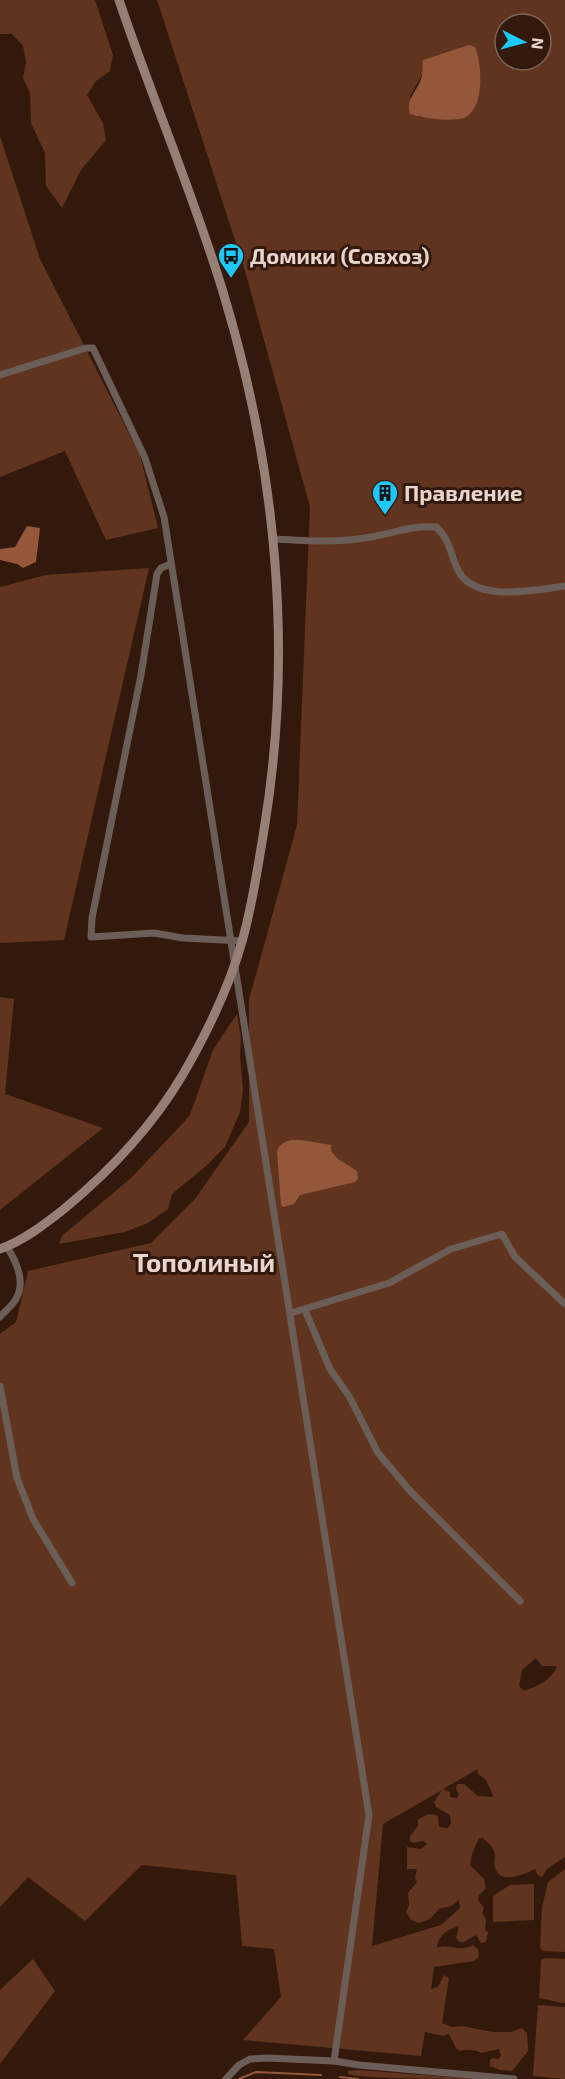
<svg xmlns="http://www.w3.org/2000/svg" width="565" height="2079" font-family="'Exo 2',sans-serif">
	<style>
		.green { fill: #60341f; fill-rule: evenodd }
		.water { fill: #94573a }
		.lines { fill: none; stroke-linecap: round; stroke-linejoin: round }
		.stream { stroke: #94573a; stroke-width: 2 }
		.street { stroke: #6b5d57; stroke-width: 7 }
		.secondary { stroke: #967f75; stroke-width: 9 }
		.labels { text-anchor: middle; stroke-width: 6; stroke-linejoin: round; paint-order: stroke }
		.poi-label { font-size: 22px; font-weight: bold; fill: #e8d5cd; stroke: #33190c; text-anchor: start }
		.quarter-label { font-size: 26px; font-weight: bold; fill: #e8d5cd; stroke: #33190c }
	</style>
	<rect width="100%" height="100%" fill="#33190c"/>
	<!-- green -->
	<g class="green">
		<path d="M0 0H95L113 55 110 71 96 81 87 95 103 123 106 140 81 170 62 208 46 186 45 153 31 123 30 93 23 78 26 62 23 46 12 34H0Z"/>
		<path d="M157 0H565V1857L547 1869 542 1877 538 1875 535 1869C525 1874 501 1885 495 1868 493 1862 497 1855 493 1849 491 1845 486 1841 483 1838H479L472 1854 470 1865 484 1879 486 1888 479 1895 478 1900 484 1908 482 1913 486 1919 485 1930 488 1932 486 1942 481 1943 476 1935 464 1942H460L456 1938 459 1926C447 1930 438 1935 437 1948 450 1943 458 1953 473 1945L478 1949 479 1957 474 1961 434 1967 431 1989 438 1987 444 1975 449 1978 442 2023 452 2027 462 2026 493 2032H511L522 2028 527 2033 528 2051 512 2071 500 2070 490 2066V2061L492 2058 498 2059 501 2056 499 2049 481 2053C475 2049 466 2049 460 2051L456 2048 449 2034 443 2036 425 2032 421 2056 243 2040 281 1997 274 1949 242 1946 236 1875 142 1865 85 1921 28 1877 0 1907V1334L16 1322 28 1271 151 1243 195 1199 249 1122V1000L297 825 310 507 245 271ZM505 24H541V60H505ZM422 75 480 81C476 129 457 120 419 117L410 97ZM536 1658 542 1666H557C552 1680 538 1686 524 1691L519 1686 522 1670ZM478 1769 477 1773 486 1780 493 1795 492 1797 478 1796 464 1784H457L456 1789 459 1795 457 1798 450 1797V1792L443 1789ZM442 1790 434 1802 436 1807 450 1815 451 1823 448 1828 439 1827 438 1816C431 1812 424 1815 418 1820V1826L410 1836V1841L413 1843 423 1841 427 1844 421 1849 407 1847V1869H417L415 1878 417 1882 408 1893 409 1905 406 1912 411 1920 419 1923 430 1919 439 1909 451 1906 459 1900 460 1908 441 1925 372 1946 383 1824Z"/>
		<path d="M0 136 40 259 140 455 158 528 106 540 65 451 0 477Z"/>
		<path d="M149 568 64 940 0 943V587L46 575Z"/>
		<path d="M0 997 14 999 5 1094 103 1128 0 1210Z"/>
		<path d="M237 1014 241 1038 240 1057 243 1089 240 1112 225 1147 206 1166 172 1194 168 1209 148 1223 125 1232 59 1244 62 1236 131 1178 184 1122 190 1115 213 1050Z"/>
		<path d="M565 1869V1952L543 1951 540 1948 542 1907 548 1882Z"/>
		<path d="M534 1884V1920L493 1922V1896L510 1885Z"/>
		<path d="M545 1958 565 1959V2003C556 2003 549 1999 539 1998L541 1960Z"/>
		<path d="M33 1959 55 1991 0 2064V1990Z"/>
		<path d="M538 2005 565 2007V2079L533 2076Z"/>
		<path d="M358 2070 464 2078 475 2079C451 2079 364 2079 348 2074V2071Z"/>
	</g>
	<!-- water -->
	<g class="water">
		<path d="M469 45 475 47C482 64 485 106 466 117 455 123 422 118 410 114 405 98 419 90 422 76 423 70 422 65 423 60Z"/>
		<path d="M27 526 40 528 36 562 23 568 17 564 0 560V549L15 547Z"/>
		<path d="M291 1140H301L331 1145V1151L338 1159 357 1171 358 1179 355 1182 300 1195 294 1204 283 1207 281 1205 277 1152C279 1144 283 1143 291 1140Z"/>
	</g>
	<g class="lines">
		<!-- stream -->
		<g class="stream">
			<path d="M340 2077 358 2079"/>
			<path d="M239 2079 256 2072 321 2075"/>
		</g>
		<!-- street -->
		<g class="street">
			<path d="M0 375 86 348H93L145 458 164 517 369 1815 334 2061"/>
			<path d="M274 539C307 541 339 543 371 537 393 533 414 525 436 527 449 538 450 552 457 568 472 604 535 590 565 586"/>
			<path d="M171 564 161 568 157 574 141 675 92 918 91 937 154 933 183 938 243 941"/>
			<path d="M305 1310 330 1369 349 1396 378 1453 411 1492 520 1601"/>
			<path d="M291 1313 389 1283 451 1249 502 1234 515 1257 565 1304"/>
			<path d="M0 1317C5 1311 13 1305 16 1299 26 1282 16 1261 7 1247"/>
			<path d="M0 1386 17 1478 33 1519 72 1583"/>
			<path d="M226 2079 239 2065 250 2059 267 2058 334 2061 359 2065 514 2079"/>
		</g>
		<!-- secondary -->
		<path class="secondary" d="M0 1249C23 1241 45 1224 64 1209 110 1171 151 1128 182 1076 207 1033 230 986 243 938 253 902 258 866 264 830 294 649 276 466 223 292 193 193 152 98 119 0"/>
	</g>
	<!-- icons -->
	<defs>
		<g id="bus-pin" transform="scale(1.35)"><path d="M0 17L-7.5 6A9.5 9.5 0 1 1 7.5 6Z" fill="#1dc9fc" stroke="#33190c"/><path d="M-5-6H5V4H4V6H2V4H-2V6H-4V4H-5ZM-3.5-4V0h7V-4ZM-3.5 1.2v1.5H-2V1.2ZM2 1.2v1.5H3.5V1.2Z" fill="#111"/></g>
		<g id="building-pin" transform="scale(1.35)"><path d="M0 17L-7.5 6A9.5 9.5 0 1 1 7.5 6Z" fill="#1dc9fc" stroke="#33190c"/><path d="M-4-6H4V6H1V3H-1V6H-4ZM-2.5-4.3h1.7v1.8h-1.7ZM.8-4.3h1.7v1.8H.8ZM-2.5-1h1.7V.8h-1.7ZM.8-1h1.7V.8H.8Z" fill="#111"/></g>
	</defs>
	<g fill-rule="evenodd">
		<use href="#bus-pin" x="231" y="256"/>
		<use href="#building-pin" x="385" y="493"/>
	</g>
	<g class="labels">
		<!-- poi labels -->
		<g class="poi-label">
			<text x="250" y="264">Домики (Совхоз)</text>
			<text x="404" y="501">Правление</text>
		</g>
		<!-- quarter labels -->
		<g class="quarter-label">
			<text x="204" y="1272">Тополиный</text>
		</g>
	</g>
	<!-- north arrow -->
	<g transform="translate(523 42) rotate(96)"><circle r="28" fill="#33190c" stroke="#7b6459" stroke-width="1.5"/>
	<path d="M0-4.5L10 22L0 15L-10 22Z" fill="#1dc9fc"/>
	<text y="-9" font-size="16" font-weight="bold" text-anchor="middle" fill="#e8d5cd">N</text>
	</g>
</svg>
